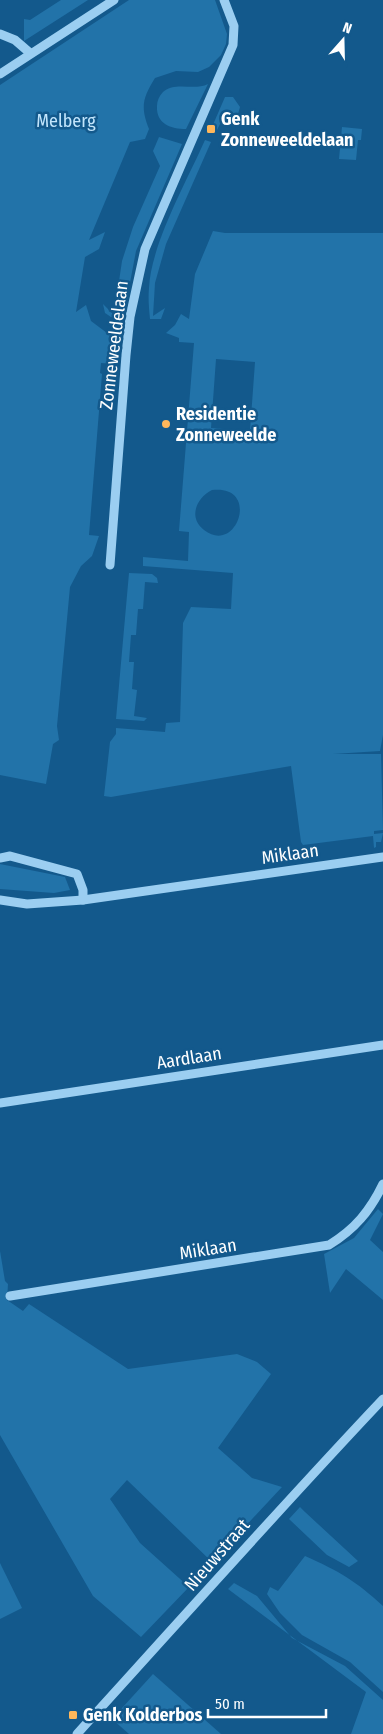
<svg xmlns="http://www.w3.org/2000/svg" width="383" height="1734" font-family="'Fira Sans Condensed',sans-serif">
	<style>
		.green { fill: #2273a9; fill-rule: evenodd }
		.lines { fill: none; stroke-linecap: round; stroke-linejoin: round }
		.minor { stroke: #9bcef1; stroke-width: 9 }
		.poi-dot { fill: #ffb75b; stroke: #13598c; stroke-width: 2 }
		.labels { text-anchor: middle; stroke-width: 5; stroke-linejoin: round; paint-order: stroke }
		.poi-label { font-size: 18px; font-weight: bold; fill: #fff; stroke: #13598c; text-anchor: start }
		.park-label { font-size: 18px; fill: #c2e5fc; stroke: #13598c }
		.street-label { font-size: 18px; fill: #fff; stroke: #13598c }
	</style>
	<rect width="100%" height="100%" fill="#13598c"/>
	<!-- green -->
	<g class="green">
		<path d="M61 0H88L24 41V19L30 20Z"/>
		<path d="M129 0H215L227 34 226 44 221 55 209 67 198 72 176 71 155 78C143 98 140 106 149 129L145 139 130 142 89 240 105 232 99 249 85 257 76 312 86 305 91 321 115 339V364L101 363 100 373 102 374 89 535 99 536 92 556 81 566 70 587 57 726 59 740 53 744 46 784 0 775V85Z"/>
		<path d="M208 84 186 129C171 129 156 124 157 106 157 101 159 96 163 92 175 81 194 91 208 84Z"/>
		<path d="M225 97H233L240 107 238 114 222 120 217 130 212 127Z"/>
		<path d="M342 127 362 129 361 140H358L356 160 339 159Z"/>
		<path d="M159 137 182 144 136 251 125 309 118 317H111L105 313 103 304 114 315 122 261 133 227 160 166 153 151Z"/>
		<path d="M205 140 211 142 166 244 155 283 153 316 165 308 161 319H150C149 309 148 298 149 288 151 244 187 181 205 140Z"/>
		<path d="M213 231 225 233H383V735L380 751 333 754H381L383 830 374 831V834L383 833 381 842H376V847L374 848 373 836 303 845 301 842 291 766 111 797 104 796 110 742 116 734V728L165 732 166 723 180 722 183 623 191 607 231 609 233 573 143 566V557L188 561 189 532 179 531 194 343 179 342V338L166 333 175 325 181 314 189 319 195 274ZM216 359 255 362 250 431 211 428ZM212 490C261 484 237 556 204 530 188 518 196 498 212 490Z"/>
		<path d="M129 573 152 574 157 578 158 583 145 582 143 609H138L136 635H131L129 662H134L132 689 137 690 134 716 147 718 144 721 116 719Z"/>
		<path d="M0 864 65 877 70 890 54 893 0 889Z"/>
		<path d="M378 1209 383 1214 370 1240 383 1252V1300L346 1269 330 1293 324 1254 354 1238Z"/>
		<path d="M0 1251 5 1281 8 1284 7 1300 23 1311 29 1304 128 1369 237 1354 257 1362 271 1374 218 1448 252 1478 282 1487 212 1562 127 1480 110 1499 140 1543 189 1587 141 1637 93 1596 0 1435Z"/>
		<path d="M300 1507 305 1512 358 1561 349 1567 327 1555 289 1519Z"/>
		<path d="M305 1556C339 1571 356 1581 383 1606V1692L350 1662 302 1635 280 1613 267 1594 270 1587 278 1591Z"/>
		<path d="M0 1563 22 1608 0 1619Z"/>
		<path d="M234 1583 257 1596 292 1638 345 1666 383 1700V1734H351L366 1692 228 1589Z"/>
		<path d="M153 1674 221 1734H129L112 1719Z"/>
	</g>
	<g class="lines">
		<!-- minor -->
		<g class="minor">
			<path d="M0 34 15 40 30 53"/>
			<path d="M0 74 114 0"/>
			<path d="M110 565 126 355 130 317 145 249 233 45 234 26 224 0"/>
			<path d="M0 858 10 856 77 874 83 890V900"/>
			<path d="M0 900 27 904 83 900 383 857"/>
			<path d="M0 1103 383 1045"/>
			<path d="M10 1296 329 1245C355 1229 370 1211 383 1184"/>
			<path d="M77 1734C179 1622 279 1509 383 1399"/>
		</g>
	</g>
	<!-- markers -->
	<g class="poi-dot">
		<rect x="206" y="124" width="10" height="10" rx="2.5"/>
		<circle cx="166" cy="424" r="5"/>
		<rect x="68" y="1710" width="10" height="10" rx="2.5"/>
	</g>
	<g class="labels">
		<!-- poi labels -->
		<g class="poi-label">
			<text x="221" y="125">Genk<tspan x="221" dy="21">Zonneweeldelaan</tspan></text>
			<text x="176" y="420">Residentie<tspan x="176" dy="21">Zonneweelde</tspan></text>
			<text x="83" y="1721">Genk Kolderbos</text>
		</g>
		<!-- park labels -->
		<g class="park-label">
			<text x="66" y="127">Melberg</text>
		</g>
		<!-- street labels -->
		<g class="street-label">
			<text transform="translate(114 345) rotate(-83)" y="6">Zonneweeldelaan</text>
			<text transform="translate(290 854) rotate(-8)" y="6">Miklaan</text>
			<text transform="translate(189 1058) rotate(-9)" y="6">Aardlaan</text>
			<text transform="translate(208 1249) rotate(-9)" y="6">Miklaan</text>
			<text transform="translate(217 1555) rotate(-49)" y="6">Nieuwstraat</text>
		</g>
	</g>
	<!-- north arrow -->
	<g transform="translate(343 40) rotate(20)" stroke="#13598c" stroke-width="4" paint-order="stroke">
	<path d="M0-4L9 19L0 12L-9 19Z" fill="#ffffff"/>
	<text y="-8" font-size="14" font-weight="bold" text-anchor="middle" fill="#ffffff">N</text>
	</g>
	<!-- scale -->
	<path d="M208 1709v8h118v-8" fill="none" stroke="#ffffff" stroke-width="2.5"/>
	<text x="215" y="1709" font-size="15" fill="#ffffff" stroke="#13598c" stroke-width="4" paint-order="stroke">50 m</text>
</svg>
